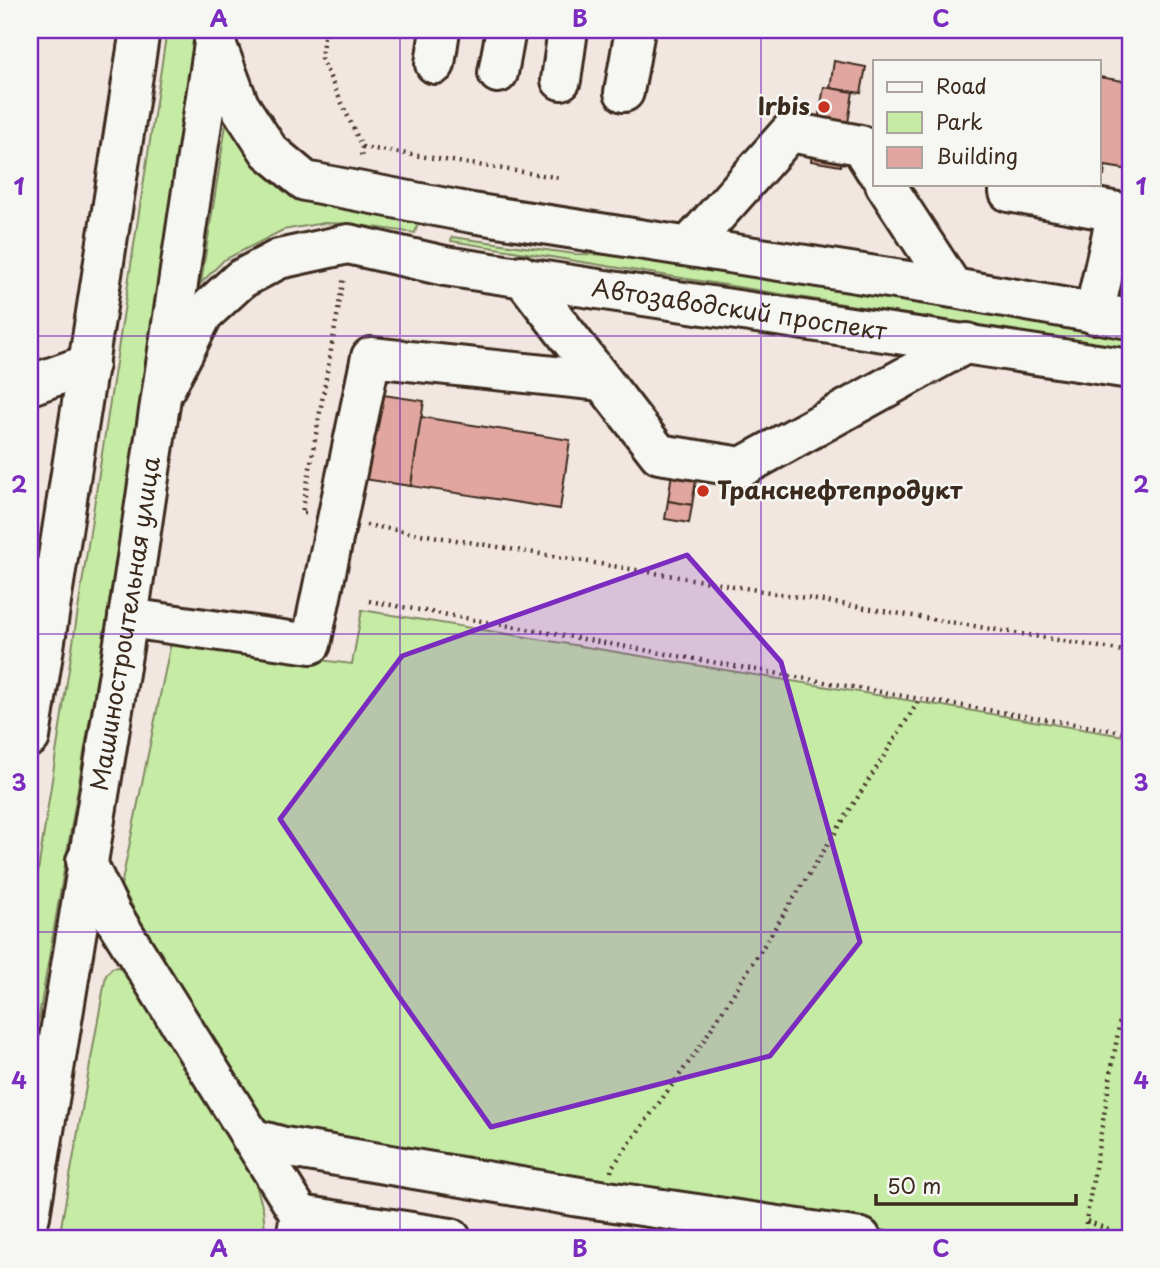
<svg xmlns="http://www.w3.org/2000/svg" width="1160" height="1268" font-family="'Playpen Sans',sans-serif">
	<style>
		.green { fill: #c6eba5; stroke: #808a62; stroke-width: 2 }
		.building { fill: #e0a69f; stroke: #3b2a1e; stroke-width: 2 }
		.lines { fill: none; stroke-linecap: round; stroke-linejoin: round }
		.minor-casing { stroke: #3b2a1e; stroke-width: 44 }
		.major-casing { stroke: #3b2a1e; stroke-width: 44 }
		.path { stroke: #3b2a1e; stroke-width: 4.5; stroke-dasharray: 2 5; stroke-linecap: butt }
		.minor { stroke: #f6f6f2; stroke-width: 38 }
		.major { stroke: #f6f6f2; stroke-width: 38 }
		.marked { fill: #7b2cbf; fill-opacity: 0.2; stroke: #7b2cbf; stroke-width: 5; stroke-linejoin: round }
		.grid { fill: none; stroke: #7b2cbf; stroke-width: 2; stroke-opacity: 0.55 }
		.poi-dot { fill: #c8321e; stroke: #f6f6f2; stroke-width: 2.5 }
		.labels { text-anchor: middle; stroke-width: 5; stroke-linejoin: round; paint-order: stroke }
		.poi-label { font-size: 24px; font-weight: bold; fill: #3b2a1e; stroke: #f6f6f2; text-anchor: end }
		.street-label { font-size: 24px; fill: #3b2a1e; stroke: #f6f6f2 }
		.neatline { fill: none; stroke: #7b2cbf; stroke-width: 2.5 }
		.grid-label { font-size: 23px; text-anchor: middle; font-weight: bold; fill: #7b2cbf }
	</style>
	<rect width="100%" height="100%" fill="#f2e6e1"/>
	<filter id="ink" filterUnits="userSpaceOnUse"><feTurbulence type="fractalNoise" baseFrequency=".0143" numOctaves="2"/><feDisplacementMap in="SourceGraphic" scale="14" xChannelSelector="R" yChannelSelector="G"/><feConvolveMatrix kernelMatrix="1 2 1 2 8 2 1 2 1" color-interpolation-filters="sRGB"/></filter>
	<g filter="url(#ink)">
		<!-- green -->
		<g class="green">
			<path d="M167 30H203L150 367 30 1069V943L32 910Z"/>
			<path d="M229 106 332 206 419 220 415 233 352 224 324 223 283 230 224 260 201 283Z"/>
			<path d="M452 237 575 254 637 255 1130 335V350L451 241Z"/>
			<path d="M362 610 1130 737V1238H931L286 1133 264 1121 241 1098 121 886 171 642 352 664Z"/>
			<path d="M118 967 123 969 253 1174 263 1209 266 1238H59L106 975 112 968Z"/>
		</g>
		<!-- building -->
		<g class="building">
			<path d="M834 61 866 67 861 93 830 88Z"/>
			<path d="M1099 77 1130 82V170L1105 166 1104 176 1099 175Z"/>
			<path d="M824 87 853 92 841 166 811 161Z"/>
			<path d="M370 393 424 401 411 486 357 478Z"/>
			<path d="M421 417 570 440 560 509 411 486Z"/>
			<path d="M675 451 700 455 692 505 668 501Z"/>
			<path d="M668 501 692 505 689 523 665 519Z"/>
		</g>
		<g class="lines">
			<!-- minor casing -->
			<g class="minor-casing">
				<g id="minor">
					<path d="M214 38 239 105 269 151 305 181 472 213 953 288 1130 319"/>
					<path d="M435 64 440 30"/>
					<path d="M498 73 506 30"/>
					<path d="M561 80 568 30"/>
					<path d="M624 92 635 30"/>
					<path d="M885 184 953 288"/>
					<path d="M1009 192 1117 212"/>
					<path d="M689 246 790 132 860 145 875 169"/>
					<path d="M521 275 659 454 742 467 967 343"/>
					<path d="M1094 314 1117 212 1130 215"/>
					<path d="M30 385 89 364"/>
					<path id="s1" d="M166 387 203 314 241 279 279 259 348 244 445 266 1130 369"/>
					<path d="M128 618 311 644 371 357 602 381"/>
					<path d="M86 861 111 913 300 1215 296 1238"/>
					<path d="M251 1138 284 1147 580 1197 861 1238"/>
					<path d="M300 1215 451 1238"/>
				</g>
			</g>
			<!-- major casing -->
			<g class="major-casing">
				<g id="major">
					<path d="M30 737 140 30"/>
					<path id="s2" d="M30 1216 128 618 216 30"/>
				</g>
			</g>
			<!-- path -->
			<g class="path">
				<path d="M325 30 321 58 362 147 361 159"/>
				<path d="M362 147 561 178"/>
				<path d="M306 513H302L344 277"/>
				<path d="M366 525 1130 652"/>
				<path d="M369 601 920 699 1130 733"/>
				<path d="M611 1172 612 1167 697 1051 920 699"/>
				<path d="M1087 1221 1128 1238"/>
				<path d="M1086 1238V1221L1130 961"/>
			</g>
			<!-- minor -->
			<use href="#minor" class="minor"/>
			<!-- major -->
			<use href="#major" class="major"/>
		</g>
	</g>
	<!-- marked area -->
	<path class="marked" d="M687 555 781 662 860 942 770 1056 491 1127 397 994 280 819 402 656Z"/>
	<!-- grid -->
	<path class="grid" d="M400 30V1238M761 30V1238M30 336H1130M30 634H1130M30 932H1130"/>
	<!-- markers -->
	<g class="poi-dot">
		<circle cx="824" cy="107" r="7"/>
		<circle cx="703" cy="491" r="7"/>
	</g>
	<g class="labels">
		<!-- poi labels -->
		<g class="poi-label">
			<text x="810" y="115">Irbis</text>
			<text x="717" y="499" text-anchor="start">Транснефтепродукт</text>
		</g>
		<!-- street labels -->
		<g class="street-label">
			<text dy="8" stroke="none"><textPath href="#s1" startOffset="644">Автозаводский проспект</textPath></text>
			<text dy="8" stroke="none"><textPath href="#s2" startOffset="600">Машиностроительная улица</textPath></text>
		</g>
	</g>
	<!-- margin -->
	<rect width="1160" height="1268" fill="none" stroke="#f6f6f2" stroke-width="77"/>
	<!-- legend -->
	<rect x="873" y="60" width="228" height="126" fill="#f6f6f2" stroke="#aba49d" stroke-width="2"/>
	<rect x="887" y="82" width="35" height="10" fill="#f6f6f2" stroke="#aba49d" stroke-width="2"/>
	<text x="936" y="94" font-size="21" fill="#3b2a1e">Road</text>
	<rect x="887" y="112" width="35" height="21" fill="#c6eba5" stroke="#aba49d" stroke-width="2"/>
	<text x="936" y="130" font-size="21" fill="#3b2a1e">Park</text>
	<rect x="887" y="147" width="35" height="21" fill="#e0a69f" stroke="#aba49d" stroke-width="2"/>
	<text x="936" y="164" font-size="21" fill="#3b2a1e">Building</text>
	<!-- scale -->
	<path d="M876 1194v10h200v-10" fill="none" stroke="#3b2a1e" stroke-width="3.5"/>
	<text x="887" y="1194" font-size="21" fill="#3b2a1e" stroke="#f6f6f2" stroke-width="5" paint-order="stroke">50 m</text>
	<rect x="38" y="38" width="1084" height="1192" class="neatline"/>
	<g class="grid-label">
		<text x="219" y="27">A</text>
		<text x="580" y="27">B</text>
		<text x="941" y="27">C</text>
		<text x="19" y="195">1</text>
		<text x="1141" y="195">1</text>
		<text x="19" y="493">2</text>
		<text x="1141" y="493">2</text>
		<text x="19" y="791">3</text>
		<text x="1141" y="791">3</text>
		<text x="19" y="1089">4</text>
		<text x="1141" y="1089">4</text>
		<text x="219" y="1257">A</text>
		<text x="580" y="1257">B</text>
		<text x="941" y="1257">C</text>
	</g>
</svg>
